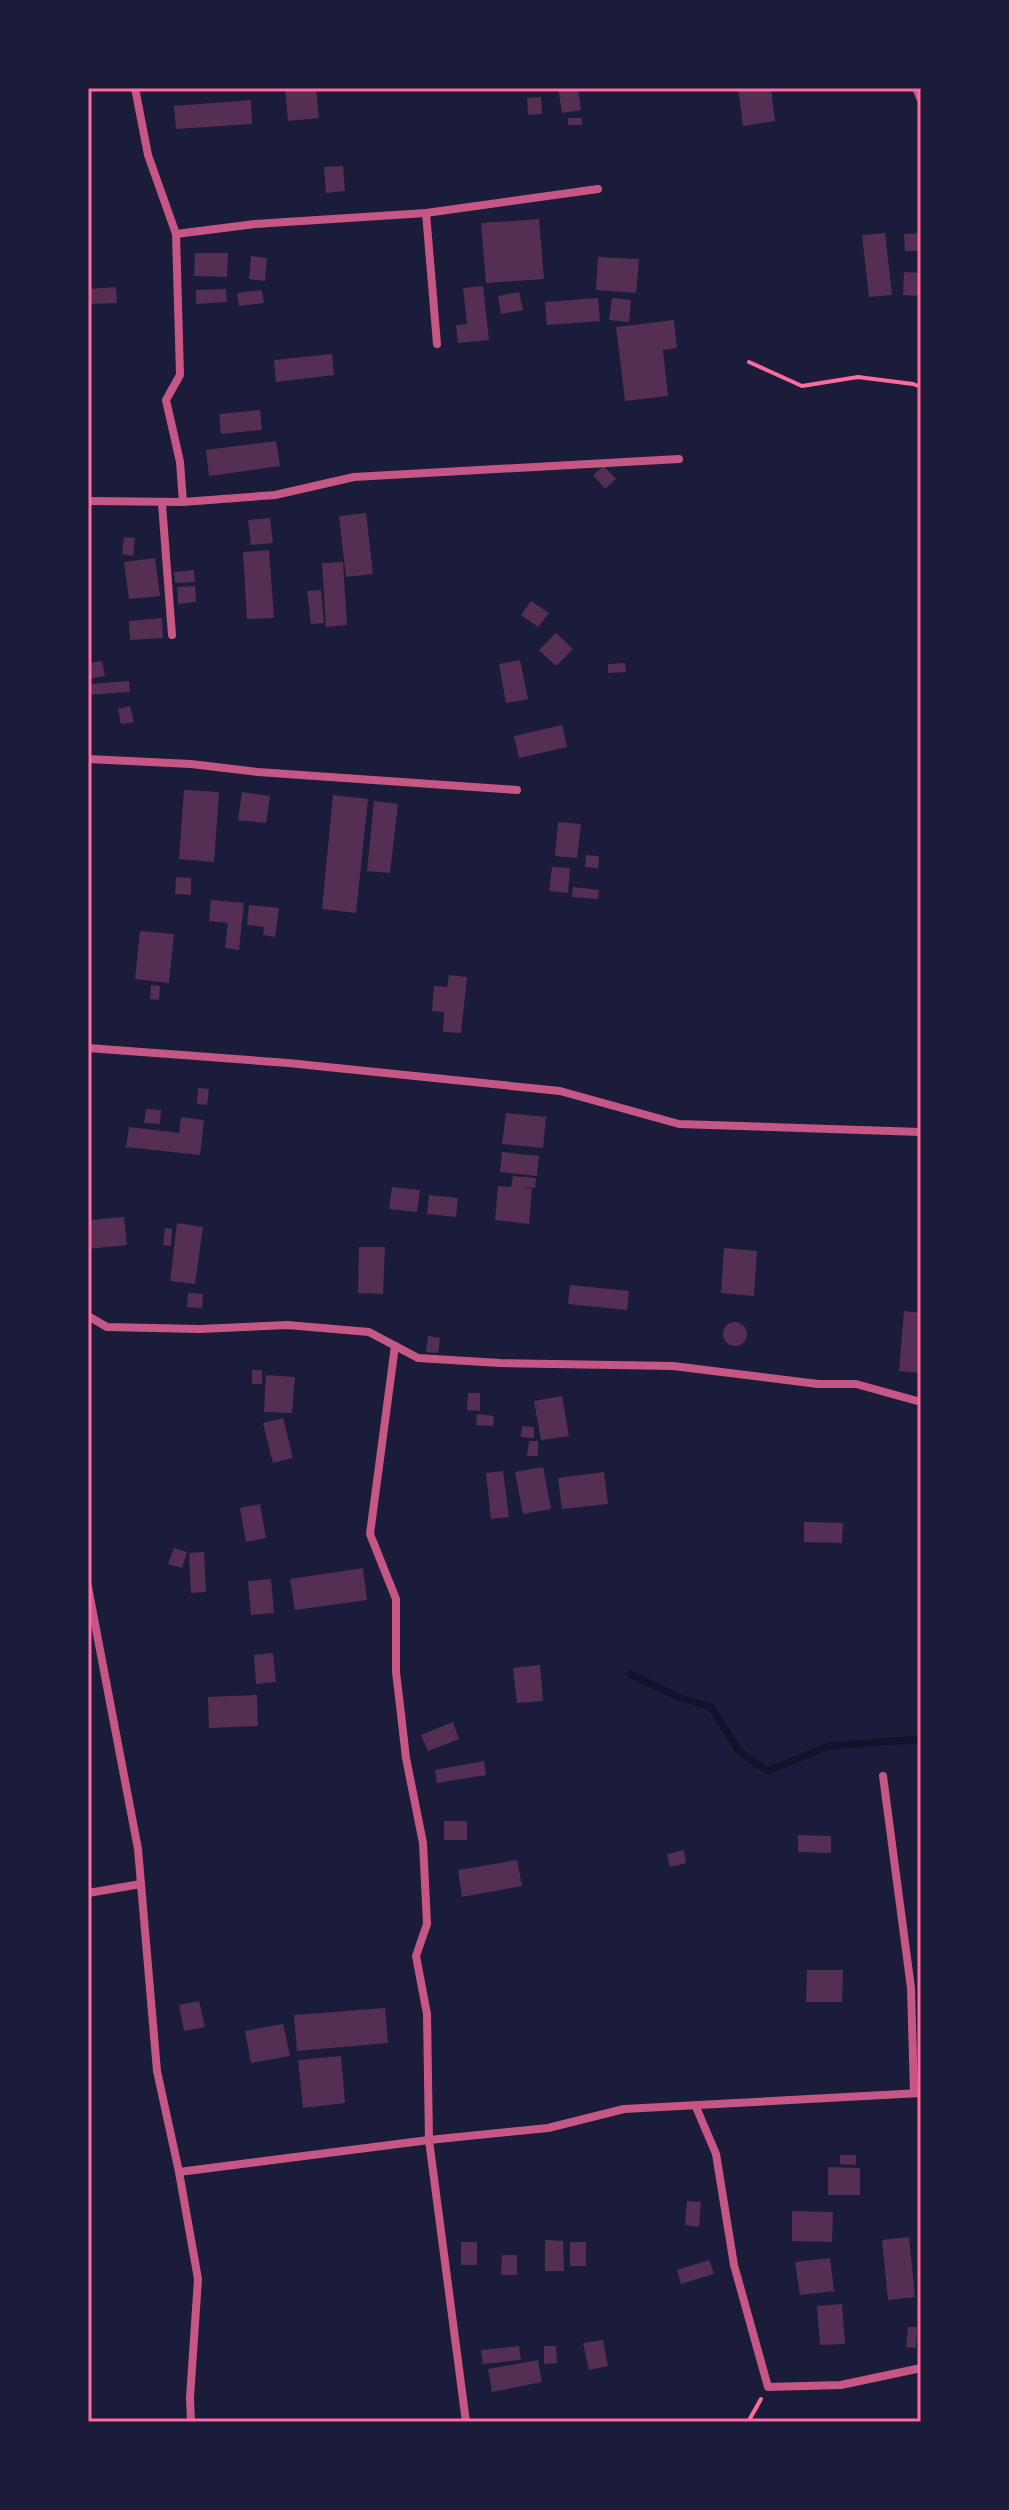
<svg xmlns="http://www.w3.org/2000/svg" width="1009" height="2510" font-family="Poppins,sans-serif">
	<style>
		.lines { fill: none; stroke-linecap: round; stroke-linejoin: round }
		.stream { stroke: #12122b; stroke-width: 7 }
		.building { fill: #542f53 }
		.path { stroke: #ff6b9d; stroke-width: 4 }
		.minor { stroke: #c65784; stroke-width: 8 }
		.neatline { fill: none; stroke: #ff6b9d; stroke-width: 3 }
	</style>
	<rect width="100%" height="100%" fill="#1b1b3a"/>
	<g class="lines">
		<!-- stream -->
		<path class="stream" d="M630 1674 678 1697 711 1707 739 1751 767 1771 829 1746 921 1739"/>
	</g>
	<!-- building -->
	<g class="building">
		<path d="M285 88H316L319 118 288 121Z"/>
		<path d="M558 88H578L581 110 562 113Z"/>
		<path d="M738 88H771L775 121 743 126Z"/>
		<path d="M541 97 542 114 528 115 527 98Z"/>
		<path d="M251 100 252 124 176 129 174 106Z"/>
		<rect x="568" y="118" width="14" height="7"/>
		<path d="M343 166 345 191 326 193 324 167Z"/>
		<path d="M539 219 544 279 486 283 481 223Z"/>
		<path d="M885 233 892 295 869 297 862 235Z"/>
		<path d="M921 233V251H905L904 234Z"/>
		<path d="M195 253H228L227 277 194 276Z"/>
		<path d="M251 256 267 258 265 281 249 279Z"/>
		<path d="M598 257 639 259 636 293 596 290Z"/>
		<path d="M904 272 921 273V296L903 295Z"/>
		<path d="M483 286 489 340 458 343 456 325 467 324 463 288Z"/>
		<path d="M116 287 117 303 88 304V289Z"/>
		<path d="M226 289 227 302 196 304V290Z"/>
		<path d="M262 290 264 303 239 306 237 293Z"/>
		<path d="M519 292 523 310 501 314 498 296Z"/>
		<path d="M598 298 600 321 547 325 545 302Z"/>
		<path d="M612 298 631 300 629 322 609 320Z"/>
		<path d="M674 320 677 348 663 350 668 396 625 401 616 327Z"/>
		<path d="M332 354 334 375 276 382 274 360Z"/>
		<path d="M260 410 262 430 221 434 219 414Z"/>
		<path d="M276 441 280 466 209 476 206 450Z"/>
		<path d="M604 466 616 479 605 489 593 475Z"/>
		<path d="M366 513 373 574 346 577 339 516Z"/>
		<path d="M270 518 273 543 251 545 248 520Z"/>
		<path d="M124 537 135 538 133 556 122 554Z"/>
		<path d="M269 550 274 618 247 619 243 552Z"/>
		<path d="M155 558 160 596 129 599 124 562Z"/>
		<path d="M343 562 347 625 326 627 322 563Z"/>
		<path d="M194 570 195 582 175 583 174 572Z"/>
		<path d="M195 586 196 602 178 604 177 587Z"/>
		<path d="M321 590 324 623 311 624 307 591Z"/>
		<path d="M531 601 549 613 538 627 521 615Z"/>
		<path d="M162 618 163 638 130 640 129 621Z"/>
		<path d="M556 633 573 649 556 666 539 650Z"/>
		<path d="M520 660 528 699 506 703 499 664Z"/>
		<path d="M102 661 105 676 88 679V663Z"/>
		<path d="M625 663 626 672 608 673V664Z"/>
		<path d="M129 681 130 692 88 695V684Z"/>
		<path d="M130 706 134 722 121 724 118 709Z"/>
		<path d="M562 725 567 747 519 758 514 736Z"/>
		<path d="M184 790 219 792 214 862 179 859Z"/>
		<path d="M242 792 270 796 266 823 238 820Z"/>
		<path d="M333 795 368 799 356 913 322 909Z"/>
		<path d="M374 801 398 804 390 873 367 871Z"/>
		<path d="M558 822 581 824 577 858 555 856Z"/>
		<path d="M586 855 599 856 598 868 585 867Z"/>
		<path d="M552 867 570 868 568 893 549 891Z"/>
		<path d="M176 877 191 878V895L175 894Z"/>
		<path d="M573 887 599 890 598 899 572 897Z"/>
		<path d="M211 900 244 903 239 950 225 948 228 923 209 921Z"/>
		<path d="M249 905 279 908 275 937 263 935 264 927 247 925Z"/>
		<path d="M140 931 174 934 169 983 135 979Z"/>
		<path d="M449 975 467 977 461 1033 443 1032 444 1012 432 1011 434 986 447 987Z"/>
		<path d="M151 985 160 986 159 1000 150 999Z"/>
		<path d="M198 1088 209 1089 207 1105 197 1104Z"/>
		<path d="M146 1109 161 1110 160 1124 144 1123Z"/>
		<path d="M506 1113 546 1117 543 1148 502 1144Z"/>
		<path d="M181 1117 204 1120 200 1155 126 1147 129 1127 179 1133Z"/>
		<path d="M502 1152 539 1156 537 1176 500 1172Z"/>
		<path d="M513 1176 536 1178 535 1188 520 1187 532 1189 529 1224 495 1220 498 1186 511 1187Z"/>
		<path d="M392 1187 420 1190 417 1212 389 1209Z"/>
		<path d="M429 1195 458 1198 456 1217 427 1214Z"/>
		<path d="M124 1217 127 1245 88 1249V1220Z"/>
		<path d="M177 1223 203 1227 195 1284 170 1281Z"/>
		<path d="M165 1228 172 1229 171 1246 163 1245Z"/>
		<path d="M359 1247H385L383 1294 358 1293Z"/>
		<path d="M724 1248 757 1251 754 1296 721 1293Z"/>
		<path d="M570 1285 629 1291 627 1310 568 1304Z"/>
		<path d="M188 1293 203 1294 202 1308 187 1307Z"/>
		<path d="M904 1311 921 1313V1373L899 1371Z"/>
		<circle cx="735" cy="1334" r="12"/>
		<path d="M428 1336 440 1338 438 1353 426 1352Z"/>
		<rect x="252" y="1370" width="10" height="14"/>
		<path d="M266 1375 295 1377 292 1413 264 1412Z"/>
		<path d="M468 1393H480V1411L467 1410Z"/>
		<path d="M562 1396 569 1436 541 1440 534 1401Z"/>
		<path d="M477 1414 494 1416 493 1426 476 1425Z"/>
		<path d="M283 1418 293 1458 273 1463 263 1423Z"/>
		<path d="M522 1426 534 1427V1438L521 1437Z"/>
		<path d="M529 1441H538V1456H527Z"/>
		<path d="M543 1467 551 1509 523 1514 515 1472Z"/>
		<path d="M503 1471 509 1517 491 1519 486 1473Z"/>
		<path d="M604 1472 608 1504 562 1509 558 1478Z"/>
		<path d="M260 1504 266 1538 246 1542 240 1508Z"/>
		<path d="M804 1522 843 1523 842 1543 804 1542Z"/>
		<path d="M174 1548 187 1552 182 1568 168 1564Z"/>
		<path d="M204 1552 206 1592 191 1593 189 1553Z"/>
		<path d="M363 1568 367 1600 295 1610 290 1579Z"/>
		<path d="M271 1579 274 1613 251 1615 248 1581Z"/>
		<path d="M273 1653 276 1682 256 1684 254 1655Z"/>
		<path d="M540 1665 543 1701 517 1703 513 1668Z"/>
		<path d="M257 1695 258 1726 209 1728 208 1697Z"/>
		<path d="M453 1722 459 1739 428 1751 421 1735Z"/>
		<path d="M484 1761 486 1775 437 1783 435 1770Z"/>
		<rect x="444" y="1821" width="23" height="19"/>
		<path d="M798 1835 831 1836V1853L798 1852Z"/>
		<path d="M684 1850 686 1863 670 1867 667 1854Z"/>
		<path d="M517 1860 522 1886 462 1897 458 1870Z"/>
		<path d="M807 1970H843L842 2002H806Z"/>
		<path d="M199 2001 205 2027 184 2031 179 2005Z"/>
		<path d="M385 2008 388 2043 297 2051 294 2015Z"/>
		<path d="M283 2024 290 2056 251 2063 245 2031Z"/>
		<path d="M341 2056 345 2103 303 2108 298 2060Z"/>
		<path d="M840 2155H856V2165L840 2164Z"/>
		<path d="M828 2167 860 2168V2195H828Z"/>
		<path d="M687 2201 701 2202 699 2227 685 2225Z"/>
		<path d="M792 2211 833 2212 832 2242 792 2241Z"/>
		<path d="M909 2237 915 2297 888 2300 882 2240Z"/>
		<path d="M545 2240 563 2241 564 2271H545Z"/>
		<rect x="461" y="2242" width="16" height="23"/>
		<rect x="570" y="2242" width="16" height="24"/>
		<path d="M502 2255H517V2275H501Z"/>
		<path d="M830 2258 834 2291 800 2295 795 2262Z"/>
		<path d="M709 2260 714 2274 681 2284 677 2270Z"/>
		<path d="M842 2304 845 2344 820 2345 817 2306Z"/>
		<path d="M908 2327H917L916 2348 906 2347Z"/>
		<path d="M603 2340 608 2366 589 2370 583 2343Z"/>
		<path d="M519 2346 521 2360 483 2364 481 2350Z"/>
		<path d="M544 2346H556L557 2363 544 2364Z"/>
		<path d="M538 2360 542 2382 492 2392 488 2369Z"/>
	</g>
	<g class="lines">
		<!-- path -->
		<g class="path">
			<path d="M749 362 802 386 858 377 913 384 921 387"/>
			<path d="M748 2422 761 2399"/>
		</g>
		<!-- minor -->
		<g class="minor">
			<path d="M135 88 148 155 176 234 180 375 166 400 180 462 183 502"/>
			<path d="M916 88 921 100"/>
			<path d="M426 213 437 344"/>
			<path d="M176 234 255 224 426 213 598 189"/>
			<path d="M88 501 183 502 275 495 354 477 679 459"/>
			<path d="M162 504 172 635"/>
			<path d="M88 759 191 764 258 772 517 790"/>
			<path d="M88 1048 288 1063 560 1091 679 1124 921 1132"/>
			<path d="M88 1316 107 1327 199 1329 287 1325 369 1332 418 1358 500 1363 673 1366 818 1384H856L921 1402"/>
			<path d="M395 1346 370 1534 396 1599V1672L401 1714 406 1758 423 1843 427 1924 416 1956 427 2014 429 2140 466 2422"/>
			<path d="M88 1587 138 1849 157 2071 179 2172 198 2279 190 2398 191 2422"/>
			<path d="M883 1776 911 1988 914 2093"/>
			<path d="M88 1893 141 1884"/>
			<path d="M696 2107 716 2154 734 2265 768 2387 841 2385 921 2368"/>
			<path d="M179 2172 429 2140 548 2128 624 2109 921 2093"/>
		</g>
	</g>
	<!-- border -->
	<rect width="1009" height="2510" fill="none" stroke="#1b1b3a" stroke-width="180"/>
	<rect x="90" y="90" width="829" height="2330" class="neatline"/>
</svg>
